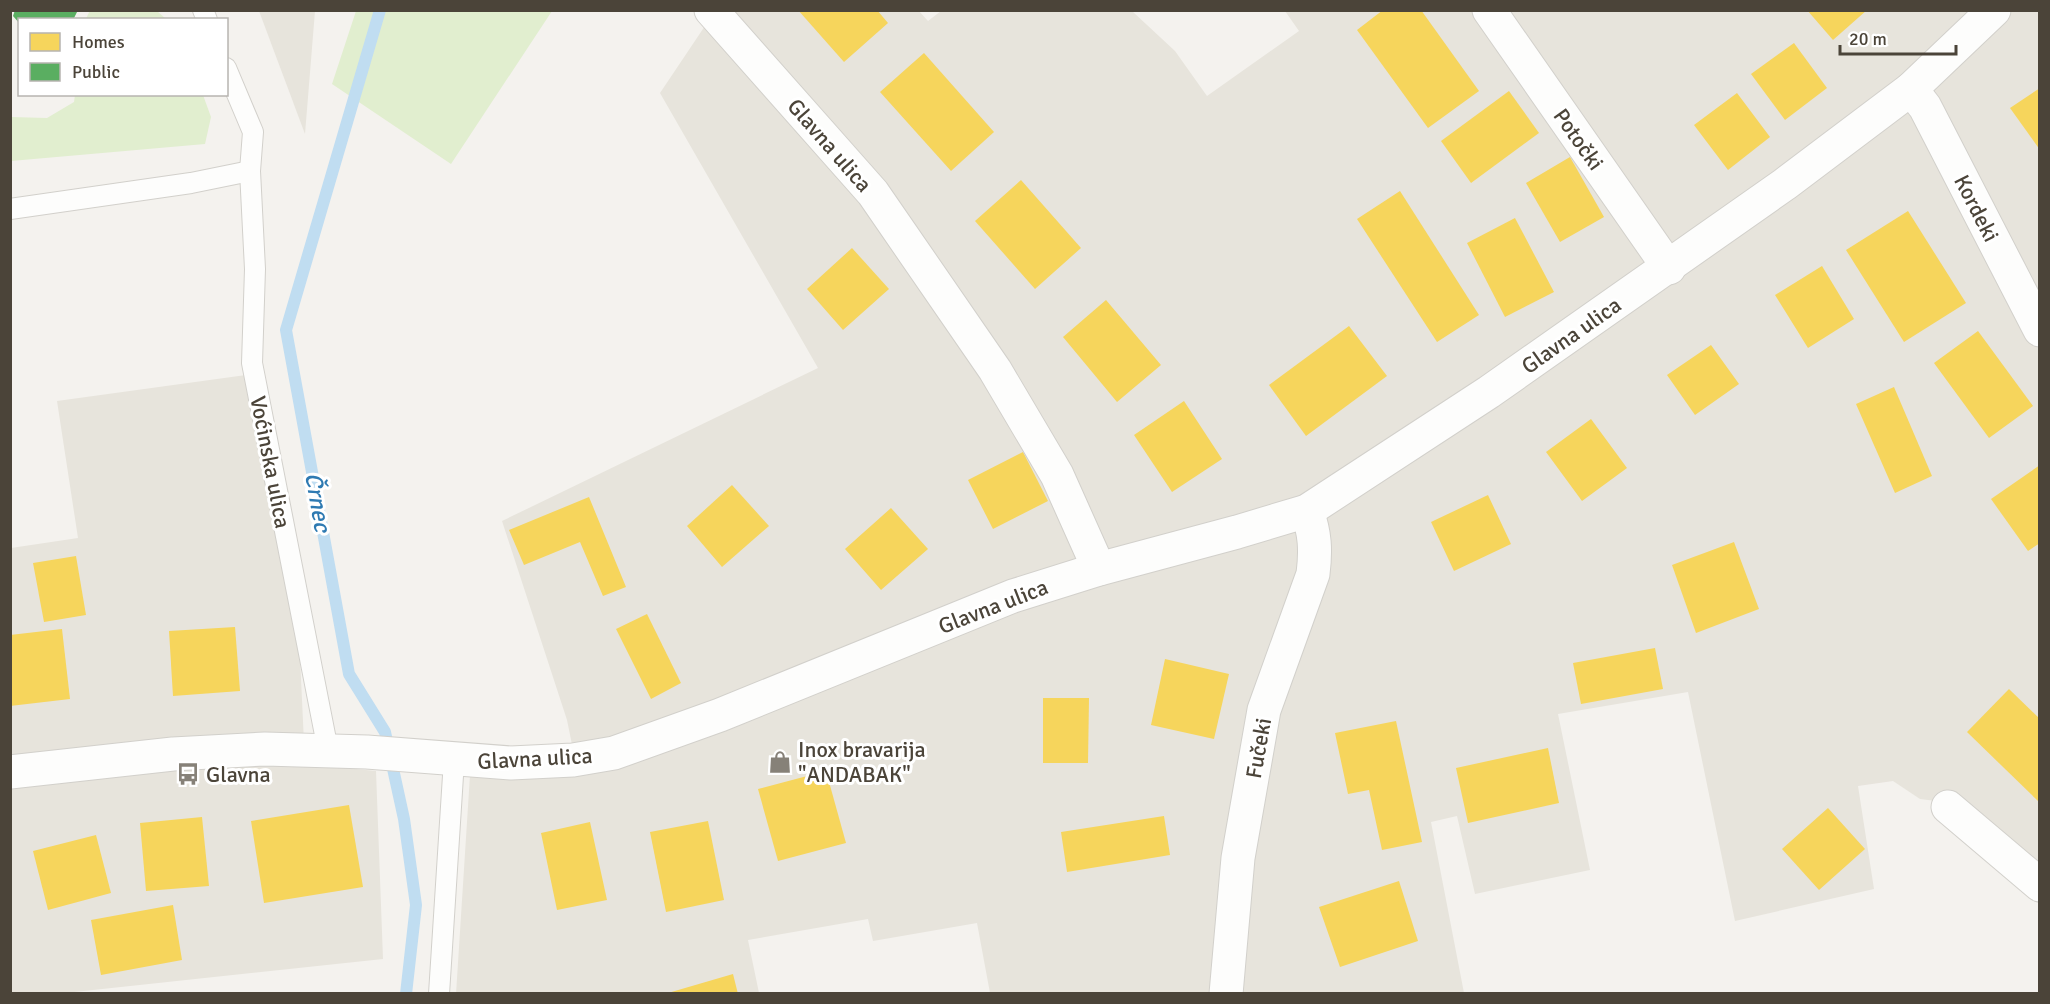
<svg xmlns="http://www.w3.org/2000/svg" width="2050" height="1004" font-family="Signika,sans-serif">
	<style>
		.residential { fill: #e7e4dc }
		.green { fill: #e1eecf }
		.homes { fill: #f6d55c }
		.public { fill: #5aae61 }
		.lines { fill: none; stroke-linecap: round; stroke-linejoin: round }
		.stream { stroke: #c0ddf1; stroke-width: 12 }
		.service-casing { stroke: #d2d0cb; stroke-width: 22 }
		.minor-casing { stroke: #d2d0cb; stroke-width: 35 }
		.tertiary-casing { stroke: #d2d0cb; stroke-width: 35 }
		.service { stroke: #fdfdfc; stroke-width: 20 }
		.minor { stroke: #fdfdfc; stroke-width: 33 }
		.tertiary { stroke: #fdfdfc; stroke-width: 33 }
		.labels { text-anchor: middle; stroke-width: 6; stroke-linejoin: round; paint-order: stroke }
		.street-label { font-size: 22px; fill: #4b4439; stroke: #fff }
		.poi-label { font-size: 22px; fill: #4b4439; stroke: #fff; text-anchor: start }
		.water-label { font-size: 24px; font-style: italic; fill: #2e7ab2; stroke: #fff }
	</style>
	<rect width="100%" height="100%" fill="#f4f2ee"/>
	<!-- residential -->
	<g class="residential">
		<path d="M918 10 928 21 941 11H1132L1175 51 1207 96 1299 31 1285 11H2039V869L1960 804 1920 799 1893 781 1858 786 1874 889 1735 921 1688 692 1558 714 1590 870 1475 894 1457 816 1431 822 1464 993H990L977 923 873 941 868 919 748 940 759 993 456 994 470 775 578 774 567 720 502 521 818 368 660 93 715 11Z"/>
		<path d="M259 11H315L305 134Z"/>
		<path d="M246 375 299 636 305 764 376 771 383 959 65 993 11 994V548L78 538 57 401Z"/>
	</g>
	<!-- green -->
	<g class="green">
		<path d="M90 10 157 11 166 19H86Z"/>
		<path d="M356 11V10L552 11 451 164 332 84Z"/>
		<path d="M75 95H203L211 117 205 144 11 161V117L47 118 74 102Z"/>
	</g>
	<!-- homes -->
	<g class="homes">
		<path d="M798 10H877L888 23 844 62Z"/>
		<path d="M1383 10H1421L1479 91 1428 128 1357 30Z"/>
		<path d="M1807 10H1867L1833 40Z"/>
		<path d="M1794 43 1827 88 1785 120 1751 74Z"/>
		<path d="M924 53 994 132 951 171 880 92Z"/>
		<path d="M2040 88V150L2010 108Z"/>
		<path d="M1509 91 1539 133 1471 183 1441 141Z"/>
		<path d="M1737 93 1770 137 1728 170 1694 125Z"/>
		<path d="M1570 157 1604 217 1560 242 1526 183Z"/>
		<path d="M1021 180 1081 248 1035 289 975 221Z"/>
		<path d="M1400 191 1479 315 1437 342 1357 219Z"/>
		<path d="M1908 211 1966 303 1904 342 1846 250Z"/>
		<path d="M1515 218 1554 292 1505 317 1467 243Z"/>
		<path d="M852 248 889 289 843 330 807 289Z"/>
		<path d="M1822 266 1854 319 1808 348 1775 295Z"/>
		<path d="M1106 300 1161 365 1117 402 1063 337Z"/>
		<path d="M1349 326 1387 376 1306 436 1269 385Z"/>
		<path d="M1978 331 2033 406 1989 438 1934 363Z"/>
		<path d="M1711 345 1739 384 1695 415 1667 375Z"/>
		<path d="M1894 387 1932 476 1895 493 1856 404Z"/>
		<path d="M1184 401 1222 459 1172 492 1134 435Z"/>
		<path d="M1591 419 1627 468 1582 501 1546 452Z"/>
		<path d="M1023 452 1048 501 993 529 968 480Z"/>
		<path d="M2040 465V543L2028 551 1991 499Z"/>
		<path d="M732 485 769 526 722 567 687 526Z"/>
		<path d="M1488 495 1511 544 1454 571 1431 522Z"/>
		<path d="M589 497 626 587 603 596 580 542 524 565 509 530Z"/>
		<path d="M891 508 928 549 881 590 845 549Z"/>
		<path d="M1734 542 1759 609 1696 633 1672 565Z"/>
		<path d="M76 556 86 615 44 622 33 563Z"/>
		<path d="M647 614 681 683 651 699 616 629Z"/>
		<path d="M235 627 240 691 173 696 169 631Z"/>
		<path d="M62 629 70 699 10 706V635Z"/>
		<path d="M1655 648 1663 689 1581 704 1573 663Z"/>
		<path d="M1165 659 1229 674 1214 739 1151 725Z"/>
		<path d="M2009 689 2040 719 2038 801 1967 732Z"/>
		<path d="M1043 698H1089L1088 763H1043Z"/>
		<path d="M1396 721 1422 842 1382 850 1369 790 1348 794 1335 733Z"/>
		<path d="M1548 748 1559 803 1468 823 1456 768Z"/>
		<path d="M826 771 846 843 778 861 758 789Z"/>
		<path d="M349 805 363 887 264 903 251 821Z"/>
		<path d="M1828 808 1865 849 1819 890 1782 849Z"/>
		<path d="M1164 816 1170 855 1067 872 1061 832Z"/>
		<path d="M202 817 209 886 146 891 140 823Z"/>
		<path d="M708 821 724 900 666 912 650 832Z"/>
		<path d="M590 822 607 900 557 910 541 833Z"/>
		<path d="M96 835 111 893 48 910 33 851Z"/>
		<path d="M1399 881 1418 941 1340 967 1319 907Z"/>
		<path d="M173 905 182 960 101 975 91 920Z"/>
		<path d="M733 974 738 994H668V993Z"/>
	</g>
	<!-- public -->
	<path class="public" d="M15 10H78L73 20H20V24L13 16Z"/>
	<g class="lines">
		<!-- stream -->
		<path class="stream" d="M380 10 286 330 349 674 385 732 404 819 416 905 406 994"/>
		<!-- service casing -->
		<g class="service-casing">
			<g id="service">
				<path d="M203 10 207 20"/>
				<path d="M226 68 253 132 250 171 255 269 252 363 328 750"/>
				<path d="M10 209 191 183 250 171"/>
				<path d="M439 994 454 760"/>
			</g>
		</g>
		<!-- minor casing -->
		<g class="minor-casing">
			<g id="minor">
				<path d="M711 10 873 193 995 370 1057 475 1099 569"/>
				<path d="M1489 10 1669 268"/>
				<path d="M1911 89 1925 107 2040 330"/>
				<path d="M1948 807 2040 885"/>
				<path d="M1226 994 1238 858 1264 710 1313 574C1316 550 1315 533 1307 511"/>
			</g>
		</g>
		<!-- tertiary casing -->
		<g class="tertiary-casing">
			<path id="tertiary" d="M10 772 173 754 265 749 367 752 511 763 573 760 614 753 720 715 1013 596 1099 569 1237 532 1307 511 1489 392 1785 184 1911 89 1994 10"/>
		</g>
		<!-- service -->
		<use href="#service" class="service"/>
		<!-- minor -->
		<use href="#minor" class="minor"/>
		<!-- tertiary -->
		<use href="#tertiary" class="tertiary"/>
	</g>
	<!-- icons -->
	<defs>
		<g id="shop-bare" transform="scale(1.8)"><path d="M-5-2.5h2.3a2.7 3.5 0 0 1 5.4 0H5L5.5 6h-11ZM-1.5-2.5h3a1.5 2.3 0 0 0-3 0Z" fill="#868178" stroke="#fff" stroke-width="2.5" paint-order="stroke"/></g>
		<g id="bus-bare" transform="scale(1.8)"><path d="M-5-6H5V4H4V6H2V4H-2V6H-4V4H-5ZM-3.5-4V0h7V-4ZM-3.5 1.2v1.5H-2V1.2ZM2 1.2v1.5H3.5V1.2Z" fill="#868178" stroke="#fff" stroke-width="2.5" paint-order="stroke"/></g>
	</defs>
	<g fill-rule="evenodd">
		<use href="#shop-bare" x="780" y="762"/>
		<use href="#bus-bare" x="188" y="774"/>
	</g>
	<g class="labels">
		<!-- street labels -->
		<g class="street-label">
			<text transform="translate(1579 139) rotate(55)" y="8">Potočki</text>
			<text transform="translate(830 145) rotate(49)" y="8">Glavna ulica</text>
			<text transform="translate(1977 208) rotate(63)" y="8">Kordeki</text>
			<text transform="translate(1571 335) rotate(-35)" y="8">Glavna ulica</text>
			<text transform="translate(271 462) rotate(79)" y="8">Voćinska ulica</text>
			<text transform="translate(993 606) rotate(-21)" y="8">Glavna ulica</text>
			<text transform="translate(1258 748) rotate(-80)" y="8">Fučeki</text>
			<text transform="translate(535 758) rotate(-3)" y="8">Glavna ulica</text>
		</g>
		<!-- poi labels -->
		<g class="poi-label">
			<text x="798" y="757">Inox bravarija<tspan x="798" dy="25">"ANDABAK"</tspan></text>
			<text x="206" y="782">Glavna</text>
		</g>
		<!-- water labels -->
		<g class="water-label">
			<text transform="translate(318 502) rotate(80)" y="8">Črnec</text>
		</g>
	</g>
	<!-- border -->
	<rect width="2050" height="1004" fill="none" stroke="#4b4439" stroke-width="24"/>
	<!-- legend -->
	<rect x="18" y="18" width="210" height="78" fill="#ffffff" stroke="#b7b4b0" stroke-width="1.5"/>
	<rect x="30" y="33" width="30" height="18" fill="#f6d55c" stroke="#b7b4b0" stroke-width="1.5"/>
	<text x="72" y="48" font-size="18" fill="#4b4439">Homes</text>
	<rect x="30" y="63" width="30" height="18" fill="#5aae61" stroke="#b7b4b0" stroke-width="1.5"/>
	<text x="72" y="78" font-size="18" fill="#4b4439">Public</text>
	<!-- scale -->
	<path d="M1840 45v9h116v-9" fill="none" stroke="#4b4439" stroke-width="3"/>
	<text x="1849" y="45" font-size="18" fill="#4b4439" stroke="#ffffff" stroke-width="4.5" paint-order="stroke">20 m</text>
</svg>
